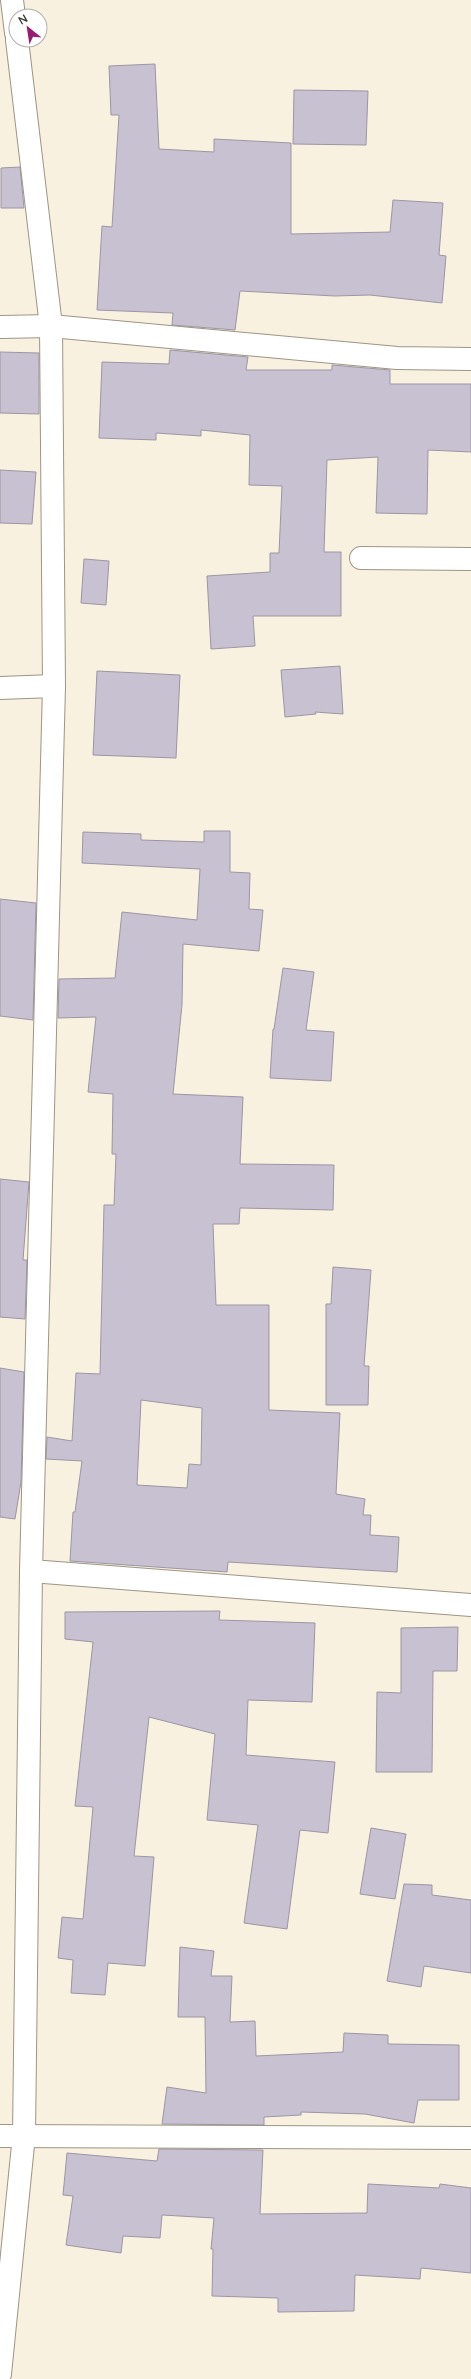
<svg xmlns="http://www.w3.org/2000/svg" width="471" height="2379" font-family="Lato,sans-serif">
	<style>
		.building { fill: #c8c1d1; stroke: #9c95a4; fill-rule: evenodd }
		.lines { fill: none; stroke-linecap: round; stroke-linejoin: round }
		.street-casing { stroke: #9d9585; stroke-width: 24 }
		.secondary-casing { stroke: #9d9585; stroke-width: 24 }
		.street { stroke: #fff; stroke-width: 22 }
		.secondary { stroke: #fff; stroke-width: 22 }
	</style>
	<rect width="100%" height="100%" fill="#f9f1df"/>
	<!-- building -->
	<g class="building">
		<path d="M155 64 159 149 214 152V139L291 143V234L390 232 393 200 443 203 439 255 446 256 442 303 370 295 335 296 240 291 235 330 172 325 173 313 97 310 102 226 112 227 119 115H111L109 66Z"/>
		<path d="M294 90 368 91 366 145 293 144Z"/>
		<path d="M20 167 24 208H1V168Z"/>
		<path d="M170 350 248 357 246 370H332V365L390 370V384H471V452L428 450 427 514 376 513 378 457 327 460 324 552H341V616H253L255 646 211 649 207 576 270 572V553H279L282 486 249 485 250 435 201 430V436L156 433V440L99 438 102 362 169 364Z"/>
		<path d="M0 352 39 353V414L0 413Z"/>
		<path d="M0 470 36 472 32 524 0 523Z"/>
		<path d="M84 559 109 561 106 605 81 603Z"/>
		<path d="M340 666 343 714 315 712 316 714 285 717 281 670Z"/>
		<path d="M97 671 180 675 176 758 93 755Z"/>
		<path d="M204 831H230V872L250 873 249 909 263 910 259 951 183 944 182 1005 173 1094 243 1097 240 1164 334 1165 333 1210 240 1208 239 1224H213L216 1305H269V1410L340 1413 336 1494 365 1499 363 1515H371L370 1535 399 1537 397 1572 228 1562 227 1572 70 1561 73 1512H75L82 1461 46 1459 47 1437 72 1441 76 1373 100 1374 104 1205H114L116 1154H112L113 1094 88 1092 96 1017 58 1018 59 979 115 978 122 912 197 920 200 869 82 863 83 832 141 834V840L204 842ZM141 1400 202 1408 201 1465 189 1464 187 1488 137 1485Z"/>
		<path d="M0 899 36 903 33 1020 0 1016Z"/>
		<path d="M283 968 314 972 306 1030 334 1032 331 1081 270 1078 273 1029H274Z"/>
		<path d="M0 1179 29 1182 23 1260H27L25 1319 0 1317Z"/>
		<path d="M333 1267 371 1270 364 1366H369L368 1405H326V1304H331Z"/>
		<path d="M0 1368 24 1372 21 1482 15 1519 0 1517Z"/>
		<path d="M220 1611 219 1620 315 1623 312 1702 248 1700 246 1755 335 1762 328 1833 300 1830 287 1929 244 1923 258 1825 207 1820 215 1734 149 1717 134 1856 154 1857 145 1966 108 1963 105 1995 71 1993 73 1960 58 1958 62 1917 83 1919 93 1807 75 1806 93 1642 65 1639V1612Z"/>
		<path d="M458 1627 457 1671H433L432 1772H376L377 1692 401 1693V1628Z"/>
		<path d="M371 1828 406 1834 395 1899 360 1894Z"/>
		<path d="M404 1884 432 1885V1895L471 1900V1973L424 1966 421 1987 387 1981Z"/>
		<path d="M180 1947 214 1951 211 1976H232L230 2022 255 2021 256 2056 343 2052 344 2033 388 2035V2044L459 2045V2100H418L414 2123 365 2114 301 2112V2115L264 2117V2125L162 2124 167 2087 206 2093 205 2017H178Z"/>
		<path d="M159 2149 263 2150 260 2214 367 2213 368 2184 439 2188 440 2184 471 2188V2273L421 2268 420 2279 355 2275 354 2311 278 2312V2298L212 2296 213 2249H211L214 2218 162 2215 160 2238 123 2236 121 2253 66 2245 73 2196 63 2195 67 2153 157 2161Z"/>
	</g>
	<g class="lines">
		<!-- street casing -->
		<g class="street-casing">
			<g id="street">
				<path d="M12 0 16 33"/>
				<path d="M361 558 471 559"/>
				<path d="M0 688 54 686"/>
				<path d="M31 1571 471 1605"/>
				<path d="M0 2136 471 2138"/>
				<path d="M0 2374 24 2135 31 1571 54 686 51 326 17 40"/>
			</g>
		</g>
		<!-- secondary casing -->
		<g class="secondary-casing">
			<path id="secondary" d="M0 327 51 326 397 358 471 359"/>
		</g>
		<!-- street -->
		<use href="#street" class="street"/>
		<!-- secondary -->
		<use href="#secondary" class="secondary"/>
	</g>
	<!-- north arrow -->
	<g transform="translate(28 28) rotate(330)"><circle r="19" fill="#ffffff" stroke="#b0afac"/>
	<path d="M0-3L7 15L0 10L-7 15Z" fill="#981b73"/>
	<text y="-6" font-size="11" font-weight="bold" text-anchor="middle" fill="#39362f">N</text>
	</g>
</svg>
